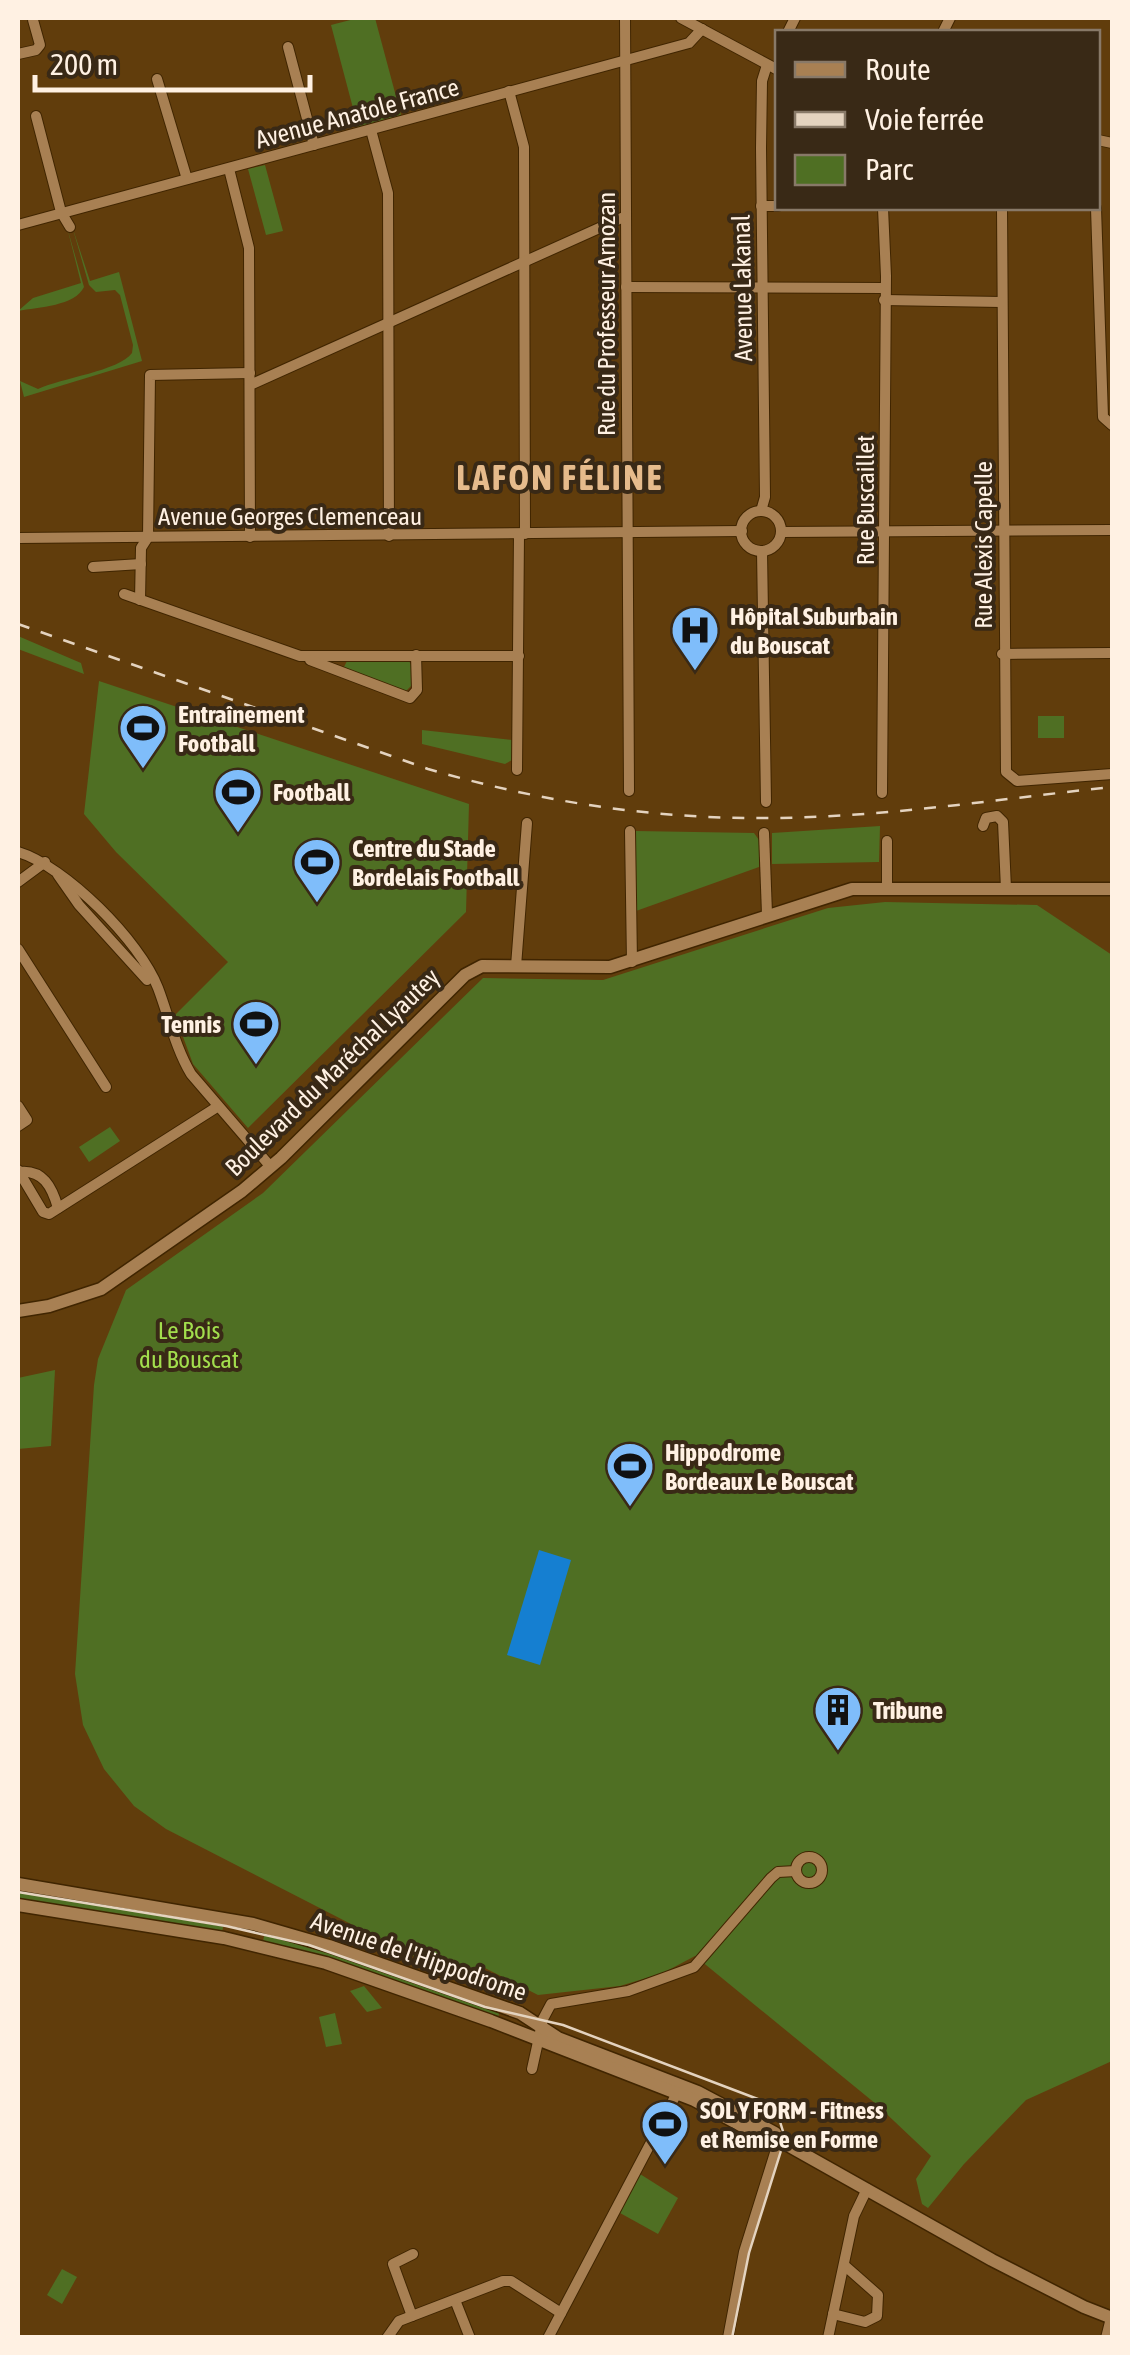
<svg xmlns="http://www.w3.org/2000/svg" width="1130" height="2355" font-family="'Asap Condensed',sans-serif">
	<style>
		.green { fill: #4f6f23 }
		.water { fill: #157fd1 }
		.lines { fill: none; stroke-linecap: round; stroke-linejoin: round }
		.minor-casing { stroke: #402501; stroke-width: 12 }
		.tertiary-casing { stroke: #402501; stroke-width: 15 }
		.minor { stroke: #a88053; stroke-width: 10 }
		.tertiary { stroke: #a88053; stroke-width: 12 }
		.tram { stroke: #e4d3bf; stroke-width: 2.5 }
		.rail { stroke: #e4d3bf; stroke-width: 2.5; stroke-dasharray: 12 12; stroke-linecap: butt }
		.labels { text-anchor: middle; stroke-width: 8; stroke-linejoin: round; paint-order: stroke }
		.street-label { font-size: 25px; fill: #fff1e3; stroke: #392916 }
		.poi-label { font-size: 25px; font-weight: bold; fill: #fff1e3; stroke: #392916; text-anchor: start }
		.park-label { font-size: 25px; fill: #a2de4d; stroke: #392916 }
		.district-label { font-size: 35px; font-weight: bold; letter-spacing: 2.5px; fill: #e6bb8c; stroke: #392916 }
	</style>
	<rect width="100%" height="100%" fill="#613d0c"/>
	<!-- green -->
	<g class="green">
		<path d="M358 18H375L401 115 358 127 331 25Z"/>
		<path d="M265 165 283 231 266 235 248 169Z"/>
		<path d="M72 226 90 281 119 272 142 361 24 397 20 381 38 389C61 378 119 371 132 353L133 345 120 295 115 290 96 292 89 285Z"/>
		<path d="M67 227 84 287C75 306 39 307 18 311L33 298 81 283Z"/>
		<path d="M18 636 81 663 84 674 18 649Z"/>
		<path d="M347 661H409L413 668V684L405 692 349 671 344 667Z"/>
		<path d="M99 681 469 804 466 912 248 1128 193 1064 175 1015 228 962 116 852 84 814Z"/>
		<rect x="1038" y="716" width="26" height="22"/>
		<path d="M422 730 512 740V760L505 764 422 744Z"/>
		<path d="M880 826 879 862 772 864V833Z"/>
		<path d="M636 831 754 833 759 840V867L636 911Z"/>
		<path d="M885 902 1037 905 1112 955V2061L1026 2100 964 2164 928 2208 922 2204 916 2179 931 2156 876 2104 695 1956 663 1973 620 1986 538 1995 481 1966 464 1982 166 1829 134 1806 104 1769 83 1725 75 1674 94 1385 98 1359 126 1290 263 1193 483 978 603 980 828 908Z"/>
		<path d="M110 1127 120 1141 89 1162 79 1147Z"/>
		<path d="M55 1370 51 1446 18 1449V1378Z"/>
		<path d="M18 1890 224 1923 222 1932 18 1899Z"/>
		<path d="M265 1932 500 2009 498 2018 337 1961 263 1941Z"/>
		<path d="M364 1986 382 2008 367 2012 350 1991Z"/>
		<path d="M335 2013 342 2044 326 2047 319 2017Z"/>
		<path d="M640 2174 678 2198 658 2234 620 2213Z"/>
		<path d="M62 2269 77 2277 62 2304 47 2295Z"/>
	</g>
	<!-- water -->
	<path class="water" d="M539 1550 571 1560 540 1665 507 1655Z"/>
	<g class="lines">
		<!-- minor casing -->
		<g class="minor-casing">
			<g id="minor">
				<path d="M625 18 629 791"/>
				<path d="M681 18 778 70"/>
				<path d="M788 32 795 18"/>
				<path d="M943 32 950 18"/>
				<path d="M288 47 314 145"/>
				<path d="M18 54 36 50 40 45 33 20"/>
				<path d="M157 79 187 179"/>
				<path d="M509 91 524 147 525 534"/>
				<path d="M36 116 61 212 70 227"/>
				<path d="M371 130 388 193 389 536"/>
				<path d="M1098 140 1112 143"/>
				<path d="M229 169 249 248 250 537"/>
				<path d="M761 206H778"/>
				<path d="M1002 208 1006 772 1017 781 1112 774"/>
				<path d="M1096 208 1103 417 1112 425"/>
				<path d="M18 225 689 43 702 29"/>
				<path d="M626 287 884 288"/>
				<path d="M884 300 1001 302"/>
				<path d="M250 385 626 216"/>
				<path d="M761 511 765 497 761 148 762 81 767 65"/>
				<circle cx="761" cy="531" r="20"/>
				<path d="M781 532 1112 530"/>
				<path d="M18 538 742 531"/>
				<path d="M762 551 766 802"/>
				<path d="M93 567 141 564"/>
				<path d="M124 594 300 656H519"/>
				<path d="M140 600 141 548 148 537 150 375 250 373"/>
				<path d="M1002 654 1112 653"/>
				<path d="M310 660 410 698 417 690 416 655"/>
				<path d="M517 770 519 534"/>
				<path d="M882 793 886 276 883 208"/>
				<path d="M983 826 986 818 997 816 1003 822 1006 889"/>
				<path d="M630 831 632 962"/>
				<path d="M764 833 767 914"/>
				<path d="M887 841V889"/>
				<path d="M18 852C65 866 140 941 158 988 169 1017 175 1047 191 1074L270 1166"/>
				<path d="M58 875 79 905 147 980"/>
				<path d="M18 882 45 862"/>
				<path d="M18 949 106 1087"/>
				<path d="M516 966 527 823"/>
				<path d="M18 1106 27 1120 18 1126"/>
				<path d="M18 1170 43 1212 49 1214 217 1107"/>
				<path d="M19 1172C43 1169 52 1187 58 1208"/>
				<circle cx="809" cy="1870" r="13"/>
				<path d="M532 2069 543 2019 551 2004 628 1991 694 1967 771 1878 778 1872 796 1871"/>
				<path d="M455 2300 470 2338"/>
				<path d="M833 2314 865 2322 877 2316 878 2295 844 2265"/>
				<path d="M412 2316 393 2264 413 2254"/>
				<path d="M387 2338 399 2321 503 2281H511L561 2313"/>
				<path d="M548 2338 677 2093"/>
				<path d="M728 2338 744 2252 779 2140"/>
				<path d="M828 2338 854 2216 867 2189"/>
				<path d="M1106 2338 1111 2318"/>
			</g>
		</g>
		<!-- tertiary casing -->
		<g class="tertiary-casing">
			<g id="tertiary">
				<path d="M18 1311 49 1306 101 1289 242 1191 281 1158 465 975 482 966 610 967 852 889H1112"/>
				<path d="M18 1884 253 1924 329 1946 520 2013 558 2038 698 2092 775 2133 779 2140"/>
				<path d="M18 1905 224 1938 326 1963 491 2021 694 2100 770 2141 784 2143 992 2260 1084 2307 1112 2318"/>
			</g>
		</g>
		<!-- minor -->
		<use href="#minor" class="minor"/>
		<!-- tertiary -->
		<use href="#tertiary" class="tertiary"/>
		<!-- tram -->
		<path class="tram" d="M18 1892 226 1926 309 1945 485 2007 563 2025 763 2101 778 2115 785 2138 749 2253 732 2338"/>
		<!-- rail -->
		<path class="rail" d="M18 624 428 769C538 801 650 819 765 818 881 818 997 799 1112 787"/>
	</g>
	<!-- icons -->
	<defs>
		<g id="hospital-pin" transform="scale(2.5)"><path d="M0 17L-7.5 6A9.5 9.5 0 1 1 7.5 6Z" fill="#7fbdfa" stroke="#392916"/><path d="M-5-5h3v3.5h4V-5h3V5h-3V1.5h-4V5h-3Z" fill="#111"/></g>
		<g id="stadium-pin" transform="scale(2.5)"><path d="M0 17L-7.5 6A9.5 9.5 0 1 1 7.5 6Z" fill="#7fbdfa" stroke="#392916"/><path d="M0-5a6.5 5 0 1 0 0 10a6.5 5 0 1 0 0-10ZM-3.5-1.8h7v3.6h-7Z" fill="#111"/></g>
		<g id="building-pin" transform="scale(2.5)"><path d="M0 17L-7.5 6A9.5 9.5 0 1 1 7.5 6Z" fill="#7fbdfa" stroke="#392916"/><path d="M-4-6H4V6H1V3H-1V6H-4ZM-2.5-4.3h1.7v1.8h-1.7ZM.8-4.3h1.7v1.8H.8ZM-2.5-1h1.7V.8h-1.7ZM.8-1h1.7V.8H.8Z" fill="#111"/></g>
	</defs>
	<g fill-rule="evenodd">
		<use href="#hospital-pin" x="695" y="630"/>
		<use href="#stadium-pin" x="143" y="728"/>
		<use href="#stadium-pin" x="238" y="792"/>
		<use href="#stadium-pin" x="317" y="862"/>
		<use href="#stadium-pin" x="256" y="1024"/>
		<use href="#stadium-pin" x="630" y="1466"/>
		<use href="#building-pin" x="838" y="1710"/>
		<use href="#stadium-pin" x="665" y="2124"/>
	</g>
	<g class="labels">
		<!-- street labels -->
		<g class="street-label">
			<text transform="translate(357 113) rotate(-15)" y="9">Avenue Anatole France</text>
			<text transform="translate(742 288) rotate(-91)" y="9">Avenue Lakanal</text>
			<text transform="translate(606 314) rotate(-90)" y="9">Rue du Professeur Arnozan</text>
			<text transform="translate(865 500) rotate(-90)" y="9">Rue Buscaillet</text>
			<text x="290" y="525">Avenue Georges Clemenceau</text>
			<text transform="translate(983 545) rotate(-90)" y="9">Rue Alexis Capelle</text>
			<text transform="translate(332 1072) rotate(-44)" y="9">Boulevard du Maréchal Lyautey</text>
			<text transform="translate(419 1956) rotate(19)" y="9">Avenue de l'Hippodrome</text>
		</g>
		<!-- poi labels -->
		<g class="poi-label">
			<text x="730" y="625">Hôpital Suburbain<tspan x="730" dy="29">du Bouscat</tspan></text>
			<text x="178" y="723">Entraînement<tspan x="178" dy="29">Football</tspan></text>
			<text x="273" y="801">Football</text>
			<text x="352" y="857">Centre du Stade<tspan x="352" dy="29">Bordelais Football</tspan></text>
			<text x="221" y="1033" text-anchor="end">Tennis</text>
			<text x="665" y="1461">Hippodrome<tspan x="665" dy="29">Bordeaux Le Bouscat</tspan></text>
			<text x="873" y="1719">Tribune</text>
			<text x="700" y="2119">SOL Y FORM - Fitness<tspan x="700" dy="29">et Remise en Forme</tspan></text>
		</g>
		<!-- park labels -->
		<g class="park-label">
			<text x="189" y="1339">Le Bois<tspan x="189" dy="29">du Bouscat</tspan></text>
		</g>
		<!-- district labels -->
		<g class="district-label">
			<text x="560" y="490">LAFON FÉLINE</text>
		</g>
	</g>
	<!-- border -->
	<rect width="1130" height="2355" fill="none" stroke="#fff1e3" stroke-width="40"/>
	<!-- legend -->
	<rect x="775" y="30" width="325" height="180" fill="#392916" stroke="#887968" stroke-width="2.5"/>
	<rect x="795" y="62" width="50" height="15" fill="#a88053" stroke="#887968" stroke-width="2.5"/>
	<text x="865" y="80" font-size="30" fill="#fff1e3">Route</text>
	<rect x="795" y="112" width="50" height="15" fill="#e4d3bf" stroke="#887968" stroke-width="2.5"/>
	<text x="865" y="130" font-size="30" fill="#fff1e3">Voie ferrée</text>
	<rect x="795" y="155" width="50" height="30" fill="#4f6f23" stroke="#887968" stroke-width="2.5"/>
	<text x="865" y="180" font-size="30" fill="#fff1e3">Parc</text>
	<!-- scale -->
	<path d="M35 75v15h275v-15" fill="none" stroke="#fff1e3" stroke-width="5"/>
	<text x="50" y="75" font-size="30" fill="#fff1e3" stroke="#392916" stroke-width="8" paint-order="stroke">200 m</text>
</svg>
